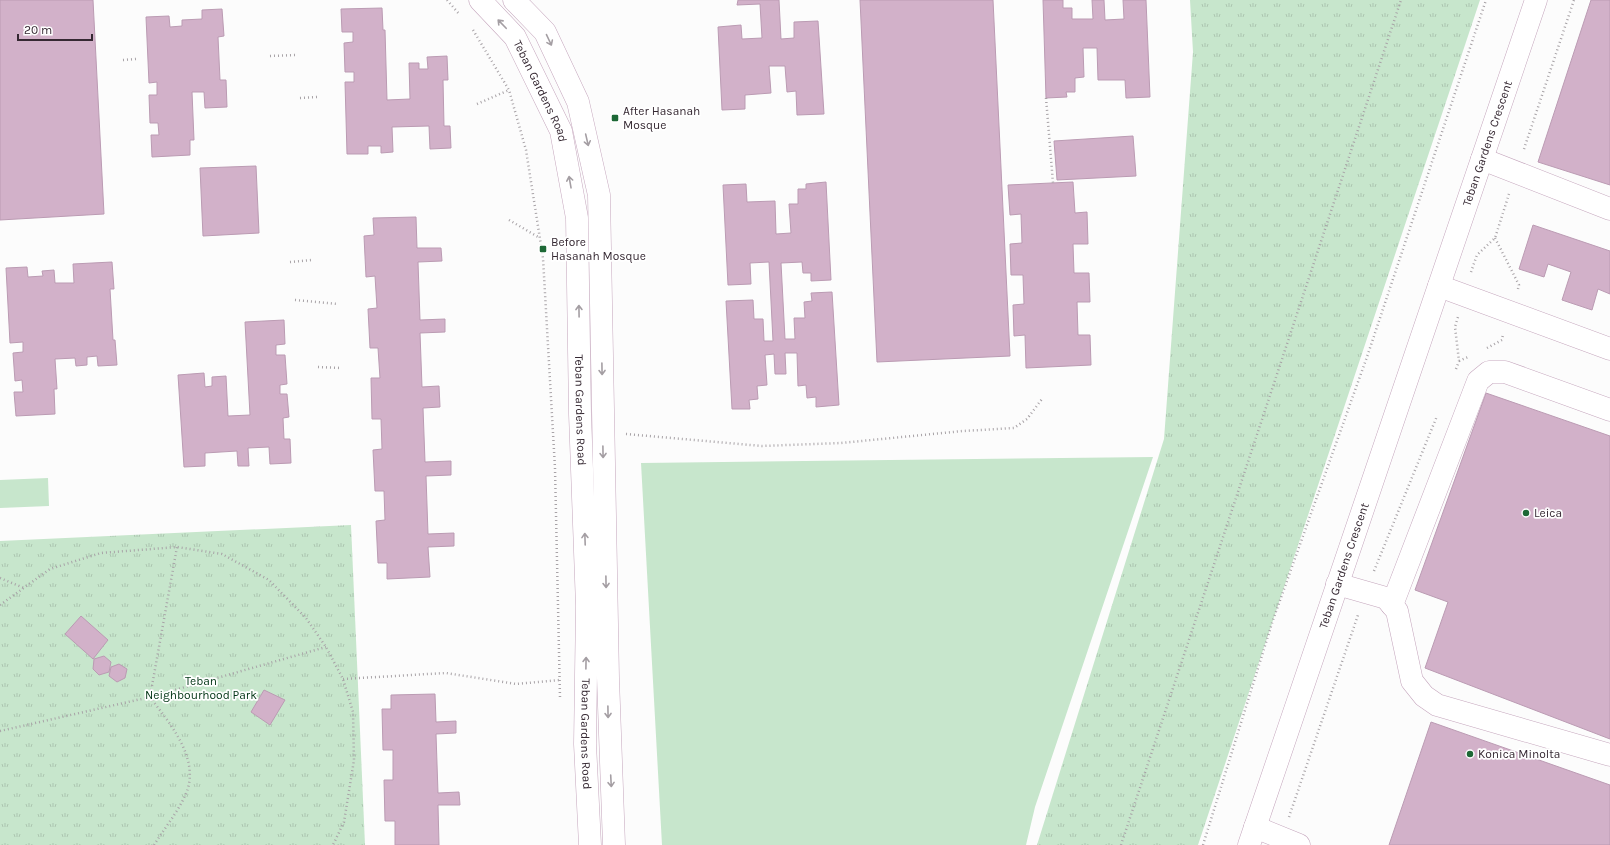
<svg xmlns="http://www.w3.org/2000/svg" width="1610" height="845" font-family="Karla,sans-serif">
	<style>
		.green { fill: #c7e6cc }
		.park { fill: url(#park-tufts) }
		.building { fill: #d2b1c9; stroke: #bb9bb3 }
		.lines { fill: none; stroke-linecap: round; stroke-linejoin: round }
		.minor-casing { stroke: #c5a6bd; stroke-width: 23 }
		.path { stroke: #a8a3a7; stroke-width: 2.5; stroke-dasharray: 1 3; stroke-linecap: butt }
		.minor { stroke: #fff; stroke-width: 22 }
		.oneway { stroke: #a49ea3 }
		.poi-dot { fill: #1d6836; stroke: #fff; stroke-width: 1.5 }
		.labels { text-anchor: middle; stroke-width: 3.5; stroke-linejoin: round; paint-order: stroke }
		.street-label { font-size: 12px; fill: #352832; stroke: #fff }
		.poi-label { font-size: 12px; fill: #352832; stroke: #fff; text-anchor: start }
		.park-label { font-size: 12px; fill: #003414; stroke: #fff }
	</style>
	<defs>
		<pattern id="park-tufts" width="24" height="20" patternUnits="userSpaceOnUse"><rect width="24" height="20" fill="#c7e6cc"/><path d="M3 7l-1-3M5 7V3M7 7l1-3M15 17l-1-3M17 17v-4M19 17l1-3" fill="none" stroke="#acc5b0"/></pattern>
	</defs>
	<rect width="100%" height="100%" fill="#fcfcfc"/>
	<!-- green -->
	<g class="green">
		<path d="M1153 457 1035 807 1026 845H662L641 463Z"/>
		<path d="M48 478 49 506 0 508V480Z"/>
	</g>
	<!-- park -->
	<g class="park">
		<path d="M1190 0H1480L1198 845H1037L1164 439 1193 52Z"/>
		<path d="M351 525 365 845H0V541Z"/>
	</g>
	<!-- building -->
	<g class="building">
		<path d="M0 0H93L104 214 0 220Z"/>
		<path d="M738 0H779L781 39 794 38V22L818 21 824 114 797 115 796 91 787 92 785 66H769L771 93 745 95V109L722 110 718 27 741 25 742 39 762 38 760 4 737 5Z"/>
		<path d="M860 0H993L1010 356 877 362Z"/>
		<path d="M1043 0H1063V8H1072V19H1093L1092 0H1104L1105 20 1124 19 1123 0H1146L1150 97 1126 98 1125 80H1098L1097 48H1083L1084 77 1075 78V92H1066L1067 97 1046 98Z"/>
		<path d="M1591 0H1610V185L1538 162Z"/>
		<path d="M382 8 383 30H385L387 100 410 99 409 63H419V69H428L427 57 447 56 448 80H443L444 126H450L451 148 430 149 429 126 392 127 393 152 381 153V146H368V154H347L345 82H354V72H345L344 43 353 42V32H342L341 9Z"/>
		<path d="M222 9 224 36 218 37 220 80H226L227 107 205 108 204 92H192L194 140H190V155L152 157 151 135H159L158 123H150L149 95H157V82L149 83 146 17 169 16 170 27 182 26V20L202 19V10Z"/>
		<path d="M1133 136 1136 176 1057 180 1054 141Z"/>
		<path d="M256 166 259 233 203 236 200 168Z"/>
		<path d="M826 182 831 280 811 281V273H803L802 262 781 263 785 339H795L794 318H805L804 302 812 301 811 293 832 292 839 405 816 407V397L807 398 806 385 798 386 797 353H785L786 374H775L774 354 765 355 767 385 757 386 758 399 749 400 750 409H732L726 301 753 300 754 319H763L764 341H773L769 262 750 263 751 284 728 285 723 185 746 184 747 202 775 201 776 234 791 233 789 204H798V189H806V184Z"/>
		<path d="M1073 182 1075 213 1087 212 1088 244H1073L1074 273H1089L1090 302H1077L1078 335H1090L1091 365 1026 368 1025 335 1014 336 1013 305 1024 304 1023 275H1011L1010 244 1022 243 1021 214 1010 215 1008 185Z"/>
		<path d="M416 217 417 248H441L442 261 418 262 420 320 445 319V332L420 333 422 387 439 386 440 407 423 408 425 462 451 461V475L426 476 428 534 454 533V546L428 547 430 577 387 579V563H378L376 521 385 520 384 491H375L373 450 382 449 381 419H372L371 378H380L378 348H370L368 309 377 308 375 276 366 277 364 236 374 235 373 218Z"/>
		<path d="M1533 225 1610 251V294L1598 289 1592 310 1562 300 1571 272 1548 264 1544 277 1519 269Z"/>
		<path d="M112 262 114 289H110L113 340H115L117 365 98 366 97 356 87 357V365L76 366 75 358 55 359 57 389H54L55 414 16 416 14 392H23L22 380 15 381 13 353 23 352V342L10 343 6 268 27 267 28 277 43 276 42 271 54 270 55 283H74L73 264Z"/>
		<path d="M284 320 285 344 276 345V355H285L287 384 280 385V394H287L289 417 283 418 284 439H290L291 463 270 464 269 447 248 448 249 466H238L237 451 205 453V466L184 467 178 375 204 373 205 387 212 386V377L226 376 228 416 250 415 245 322Z"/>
		<path d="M1486 393 1610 436V739L1425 668 1448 602 1415 590Z"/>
		<path d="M81 616 108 640 93 659 65 634Z"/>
		<path d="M104 656 111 662 109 672 99 675 93 669 94 659Z"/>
		<path d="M119 664 127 669 125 678 117 682 109 676 111 667Z"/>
		<path d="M264 690 285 700 270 725 251 712Z"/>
		<path d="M435 694 436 722 456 721V733L436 734 438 793 459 792 460 805H438L439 845H395V821H385L384 780H393V750H383L382 709H391V695Z"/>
		<path d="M1431 722 1610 785V845H1389Z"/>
	</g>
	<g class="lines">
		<!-- minor casing -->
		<g class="minor-casing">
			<g id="minor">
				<path id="s1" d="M480 0 515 37 561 131 577 218 580 414 587 606 585 744 590 845"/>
				<path d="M514 0 545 32 578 102 599 195 608 678 614 845"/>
				<path d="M1482 159 1610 209"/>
				<path d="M1439 286 1610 349"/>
				<path d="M1337 584 1386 598 1397 611 1412 681 1424 696 1437 705 1610 755"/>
				<path d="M1392 605 1478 381 1489 372H1505L1610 410"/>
				<path d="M1255 827 1299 845"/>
				<path id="s2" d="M1249 845 1536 0"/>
			</g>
		</g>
		<!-- path -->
		<g class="path">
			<path d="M447 0 460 15"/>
			<path d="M473 30 509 90 526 150 543 258 555 468 560 698"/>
			<path d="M270 56 296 55"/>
			<path d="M123 60 136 59"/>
			<path d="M300 98 318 97"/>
			<path d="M1046 98 1053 183"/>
			<path d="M477 104 509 90"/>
			<path d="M1524 149 1574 0"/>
			<path d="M509 220 540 238"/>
			<path d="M1495 238 1519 285 1518 289"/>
			<path d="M290 262 312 260"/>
			<path d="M1471 272 1477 255 1495 238 1509 194"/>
			<path d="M295 300 338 304"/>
			<path d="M1487 348 1502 340 1503 334"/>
			<path d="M1459 361 1468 357"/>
			<path d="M318 367 341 368"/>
			<path d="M1456 369 1459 361 1455 327 1458 317"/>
			<path d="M626 434 762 446 841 443 963 431 1014 428 1027 419 1042 399"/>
			<path d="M1374 571 1437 416"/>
			<path d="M0 578 24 588"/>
			<path d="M0 605 50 569 101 553 177 547 222 554 269 580 306 618 326 647 343 679 353 712 354 760 344 822 333 845"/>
			<path d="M343 679 446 673 516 684 560 680"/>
			<path d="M0 731 150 697 326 647"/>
			<path d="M1289 817 1358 615"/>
			<path d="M154 845C164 829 177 813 185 796 202 760 170 724 150 697L177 547"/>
			<path d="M1121 845 1401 0"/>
			<path d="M1203 845 1273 620 1368 354 1486 0"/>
		</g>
		<!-- minor -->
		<use href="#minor" class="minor"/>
	</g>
	<!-- one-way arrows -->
	<defs><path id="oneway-shaft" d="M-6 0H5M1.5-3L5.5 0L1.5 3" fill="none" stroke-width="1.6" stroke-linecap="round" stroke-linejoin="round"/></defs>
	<g class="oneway">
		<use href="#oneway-shaft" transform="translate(502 24) rotate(-134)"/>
		<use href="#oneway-shaft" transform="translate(549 40) rotate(65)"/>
		<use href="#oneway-shaft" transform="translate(587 140) rotate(77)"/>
		<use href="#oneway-shaft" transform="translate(570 182) rotate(-100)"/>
		<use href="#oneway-shaft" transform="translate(579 311) rotate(-91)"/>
		<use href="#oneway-shaft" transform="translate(602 369) rotate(89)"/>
		<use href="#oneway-shaft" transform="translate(603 452) rotate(89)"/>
		<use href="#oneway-shaft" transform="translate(585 539) rotate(-92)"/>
		<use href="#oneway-shaft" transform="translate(606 582) rotate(89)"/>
		<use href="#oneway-shaft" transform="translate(586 663) rotate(-89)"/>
		<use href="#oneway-shaft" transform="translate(608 712) rotate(89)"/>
		<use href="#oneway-shaft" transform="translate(611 781) rotate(87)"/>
	</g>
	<!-- markers -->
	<g class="poi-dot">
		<rect x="611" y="114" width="8" height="8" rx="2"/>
		<rect x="539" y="245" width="8" height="8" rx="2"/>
		<circle cx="1526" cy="513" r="4"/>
		<circle cx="1470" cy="754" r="4"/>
	</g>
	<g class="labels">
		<!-- street labels -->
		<g class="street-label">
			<text dy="4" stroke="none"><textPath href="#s1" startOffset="111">Teban Gardens Road</textPath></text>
			<text dy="4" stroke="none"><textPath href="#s2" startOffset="741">Teban Gardens Crescent</textPath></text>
			<text dy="4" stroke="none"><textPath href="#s1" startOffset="436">Teban Gardens Road</textPath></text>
			<text dy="4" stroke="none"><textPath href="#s2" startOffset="295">Teban Gardens Crescent</textPath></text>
			<text dy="4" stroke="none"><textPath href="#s1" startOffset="760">Teban Gardens Road</textPath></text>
		</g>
		<!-- poi labels -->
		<g class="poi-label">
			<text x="623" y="115">After Hasanah<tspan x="623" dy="14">Mosque</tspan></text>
			<text x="551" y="246">Before<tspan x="551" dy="14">Hasanah Mosque</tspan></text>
			<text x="1534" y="517">Leica</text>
			<text x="1478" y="758">Konica Minolta</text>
		</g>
		<!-- park labels -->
		<g class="park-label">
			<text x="201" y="685">Teban<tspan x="201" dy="14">Neighbourhood Park</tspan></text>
		</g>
	</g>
	<!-- scale -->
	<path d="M18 34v6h74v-6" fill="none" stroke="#352832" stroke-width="2"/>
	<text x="24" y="34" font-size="12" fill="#352832" stroke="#ffffff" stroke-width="3" paint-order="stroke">20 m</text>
</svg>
